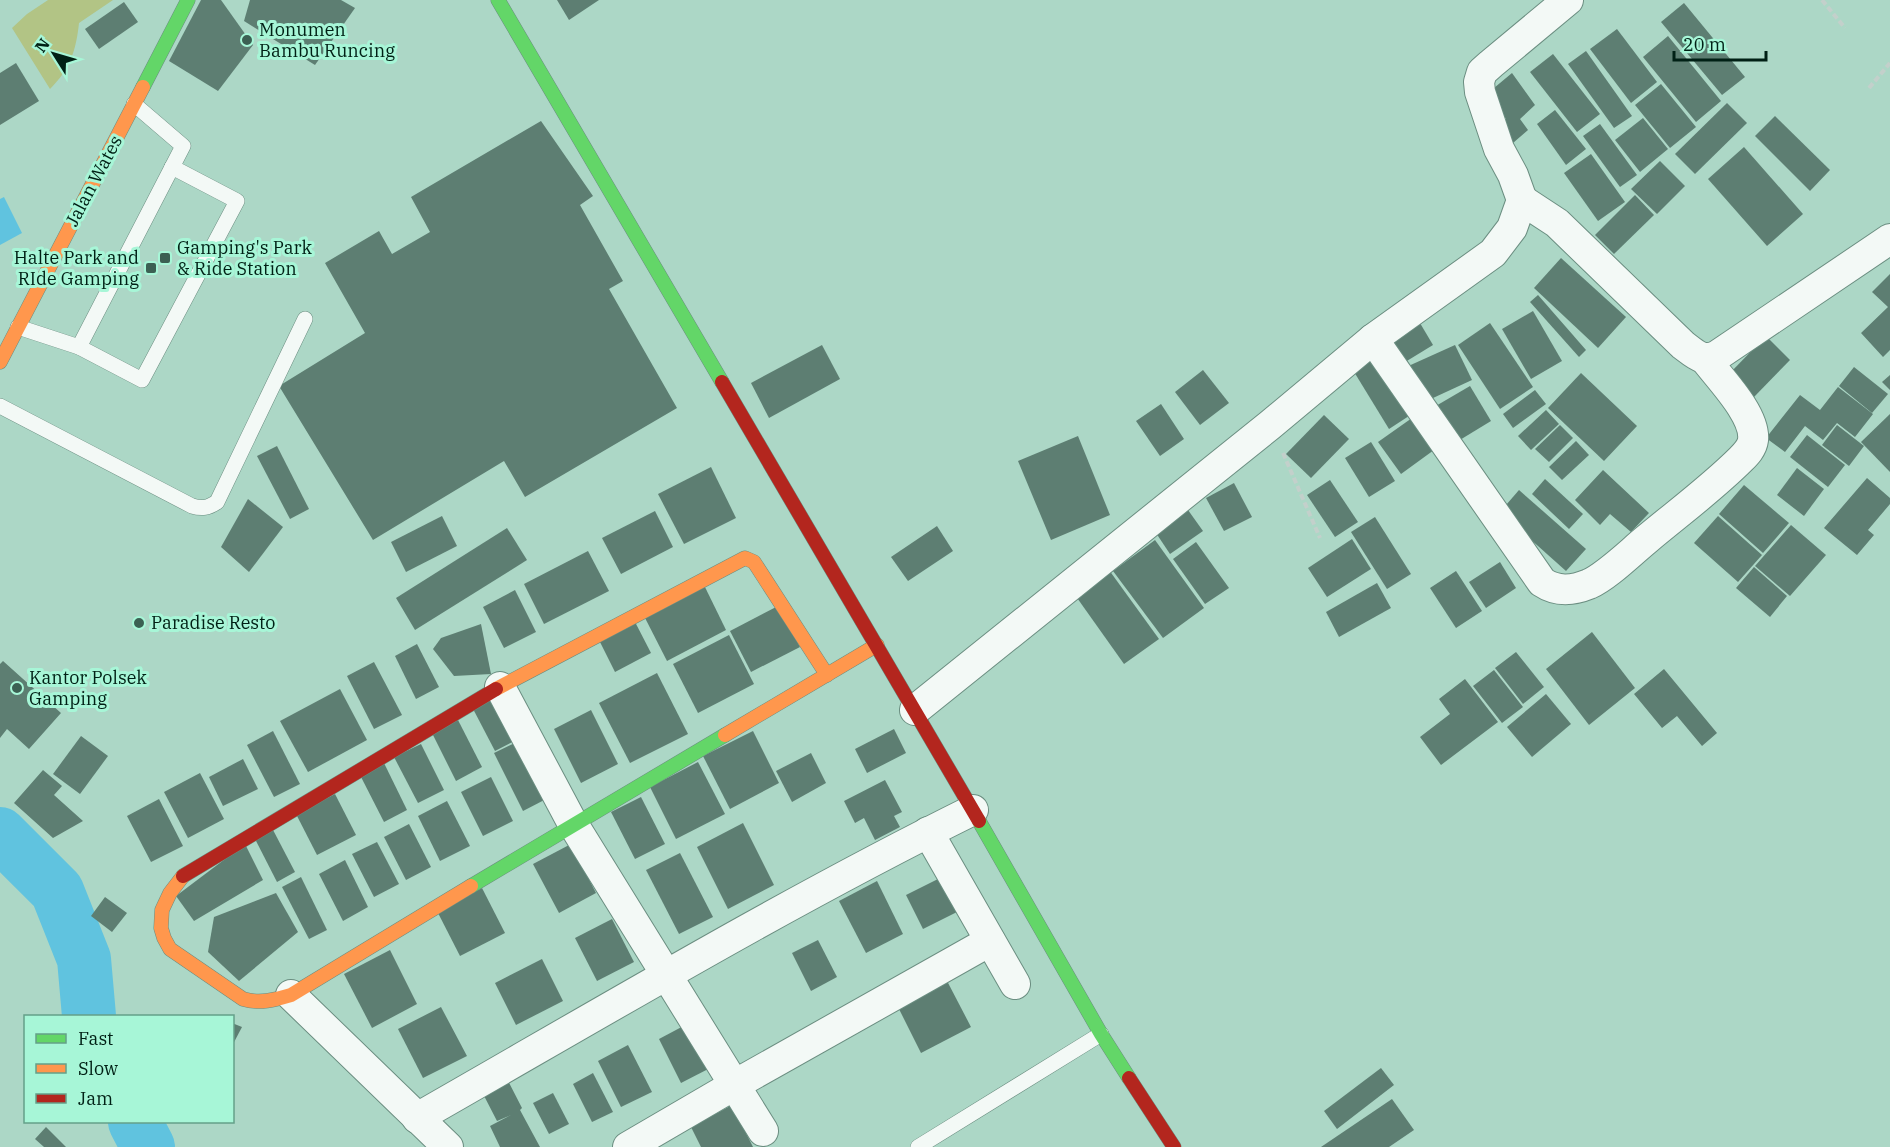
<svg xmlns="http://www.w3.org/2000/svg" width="1890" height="1147" font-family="'IBM Plex Serif',serif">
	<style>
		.green { fill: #b2c485 }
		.water { fill: #60c3df }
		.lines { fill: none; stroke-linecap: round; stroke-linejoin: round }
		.river { stroke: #60c3df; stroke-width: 54 }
		.building { fill: #5d7e72 }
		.lane-casing { stroke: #6b8e81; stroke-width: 16 }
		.street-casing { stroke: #6b8e81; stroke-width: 32 }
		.fast-casing { stroke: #6b8e81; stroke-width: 15 }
		.slow-casing { stroke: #6b8e81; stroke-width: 15 }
		.jam-casing { stroke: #6b8e81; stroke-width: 15 }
		.path { stroke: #c3d0cb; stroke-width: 4; stroke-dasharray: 6 3; stroke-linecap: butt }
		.lane { stroke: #f3f9f6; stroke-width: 15 }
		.street { stroke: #f3f9f6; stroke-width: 30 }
		.fast { stroke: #63d668; stroke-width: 14 }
		.slow { stroke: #ff974d; stroke-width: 14 }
		.jam { stroke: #b3261e; stroke-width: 14 }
		.poi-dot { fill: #3c6053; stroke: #a7f6d7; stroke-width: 2 }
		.labels { text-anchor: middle; stroke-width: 6; stroke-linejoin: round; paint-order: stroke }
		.poi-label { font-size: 18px; fill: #002015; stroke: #a7f6d7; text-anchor: start }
		.street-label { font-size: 18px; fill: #002015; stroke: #a7f6d7 }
	</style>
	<rect width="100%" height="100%" fill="#acd7c6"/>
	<!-- green -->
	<path class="green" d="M48 0H113L79 23C76 51 70 69 50 89L12 28 27 14Z"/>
	<!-- water -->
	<path class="water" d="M4 197 22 233 0 245V199Z"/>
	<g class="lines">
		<!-- river -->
		<g class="river">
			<path d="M0 834 57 891 84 959 89 1016"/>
			<path d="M135 1122 148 1147"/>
		</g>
	</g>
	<!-- building -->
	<g class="building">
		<path d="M201 0H221L253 45 218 91 169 61Z"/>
		<path d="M250 0H341L355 8 315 65 244 21Z"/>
		<path d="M557 0H599L569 20Z"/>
		<path d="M124 2 138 22 99 49 85 29Z"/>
		<path d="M1684 3 1745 77 1722 95 1661 22Z"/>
		<path d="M1617 29 1657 82 1631 103 1590 49Z"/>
		<path d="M1668 36 1721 101 1696 122 1643 57Z"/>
		<path d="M1586 51 1632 116 1614 128 1568 64Z"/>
		<path d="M1553 54 1600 114 1577 132 1530 72Z"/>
		<path d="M16 63 39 101 0 125V73Z"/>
		<path d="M1512 73 1535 105 1520 119 1528 130 1513 143 1499 127 1506 119 1488 93Z"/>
		<path d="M1661 84 1696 127 1670 148 1635 105Z"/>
		<path d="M1727 103 1747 123 1695 174 1675 154Z"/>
		<path d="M1555 110 1586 149 1566 165 1537 124Z"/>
		<path d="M1775 116 1830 170 1810 191 1755 136Z"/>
		<path d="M1643 118 1668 149 1640 172 1615 140Z"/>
		<path d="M541 121 593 196 580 205 623 281 609 289 677 408 525 497 504 461 373 540 279 386 365 333 325 263 379 231 392 254 430 232 411 197Z"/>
		<path d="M1600 124 1637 175 1620 187 1583 136Z"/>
		<path d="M1744 147 1803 214 1767 246 1708 179Z"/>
		<path d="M1591 154 1625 202 1598 221 1564 173Z"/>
		<path d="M1660 161 1685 186 1657 214 1631 189Z"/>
		<path d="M1635 195 1654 215 1614 254 1595 235Z"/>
		<path d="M1561 258 1626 317 1598 348 1534 288Z"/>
		<path d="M1890 274V350L1883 357 1861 333 1888 307 1872 292Z"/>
		<path d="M1538 295 1586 350 1579 357 1530 302Z"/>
		<path d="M1533 311 1562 361 1531 379 1502 329Z"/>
		<path d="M1417 318 1433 345 1397 367 1380 341Z"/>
		<path d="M1490 323 1533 387 1500 409 1458 345Z"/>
		<path d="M1766 336 1790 360 1754 397 1730 373Z"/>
		<path d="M822 345 840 379 769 418 751 383Z"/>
		<path d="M1455 345 1472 380 1420 404 1404 368Z"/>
		<path d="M1371 347 1412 414 1389 429 1348 362Z"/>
		<path d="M1854 367 1888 394 1872 413 1839 386Z"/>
		<path d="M1203 370 1229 403 1200 425 1175 392Z"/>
		<path d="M1581 373 1637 426 1604 461 1548 408Z"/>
		<path d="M1890 375V390L1882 382Z"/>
		<path d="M1470 386 1491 421 1450 446 1429 410Z"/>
		<path d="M1838 387 1873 414 1855 437 1837 423 1823 440 1805 426 1785 452 1766 438 1800 395 1820 410Z"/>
		<path d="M1535 390 1546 404 1513 428 1503 414Z"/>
		<path d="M1161 404 1184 439 1160 456 1136 421Z"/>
		<path d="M1546 410 1559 424 1531 450 1518 436Z"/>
		<path d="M1890 414V472L1861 442Z"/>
		<path d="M1324 415 1349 439 1311 478 1286 454Z"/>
		<path d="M1412 418 1434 450 1401 474 1378 442Z"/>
		<path d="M1560 425 1573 438 1549 462 1535 449Z"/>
		<path d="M1837 425 1864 446 1849 466 1822 445Z"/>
		<path d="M1807 435 1845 465 1828 487 1790 457Z"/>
		<path d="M1078 436 1110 515 1051 540 1018 461Z"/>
		<path d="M1576 441 1589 455 1562 480 1549 467Z"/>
		<path d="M1371 442 1395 481 1369 497 1345 458Z"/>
		<path d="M277 446 309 509 290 519 257 456Z"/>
		<path d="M711 467 736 518 684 544 658 494Z"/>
		<path d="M1797 468 1824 489 1804 516 1777 495Z"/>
		<path d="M1603 470 1649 513 1631 532 1610 514 1600 525 1575 500Z"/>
		<path d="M1867 478 1890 498V504L1868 530 1874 535 1857 555 1824 528Z"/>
		<path d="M1545 479 1583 514 1569 529 1532 494Z"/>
		<path d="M1330 480 1358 522 1335 537 1307 495Z"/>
		<path d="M1234 483 1252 517 1224 531 1206 498Z"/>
		<path d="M1744 485 1789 523 1763 553 1719 514Z"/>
		<path d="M1519 490 1586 549 1566 571 1500 512Z"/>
		<path d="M248 499 283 527 249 572 221 547Z"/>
		<path d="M1188 510 1203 531 1170 554 1156 533Z"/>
		<path d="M655 511 673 547 621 574 602 538Z"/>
		<path d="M442 516 457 546 406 572 391 542Z"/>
		<path d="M1718 516 1762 555 1738 582 1694 543Z"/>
		<path d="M1375 517 1411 574 1387 589 1351 532Z"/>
		<path d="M1791 525 1826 555 1790 596 1755 566Z"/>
		<path d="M937 526 953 551 908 581 891 557Z"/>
		<path d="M507 528 527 560 415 630 396 598Z"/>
		<path d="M1352 539 1371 569 1327 597 1308 568Z"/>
		<path d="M1155 540 1204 608 1163 638 1113 571Z"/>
		<path d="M1196 542 1229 588 1205 604 1173 559Z"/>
		<path d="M588 551 609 591 544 624 524 584Z"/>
		<path d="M1500 562 1516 588 1486 608 1469 582Z"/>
		<path d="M1754 567 1787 596 1770 617 1736 588Z"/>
		<path d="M1109 570 1159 639 1124 664 1075 595Z"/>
		<path d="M1456 571 1482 611 1456 628 1430 588Z"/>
		<path d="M703 583 726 630 667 661 643 614Z"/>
		<path d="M1377 583 1391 608 1339 637 1326 612Z"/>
		<path d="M515 590 536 632 504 648 483 607Z"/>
		<path d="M778 606 800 647 751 672 730 631Z"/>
		<path d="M634 620 651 653 615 672 598 638Z"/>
		<path d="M481 624 491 674 454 676 433 649 441 638Z"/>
		<path d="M1592 632 1635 688 1589 725 1546 669Z"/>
		<path d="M729 635 754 684 698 713 673 664Z"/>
		<path d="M417 644 439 687 416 699 395 656Z"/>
		<path d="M1516 652 1544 687 1523 704 1495 668Z"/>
		<path d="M3 661 61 713 29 749 7 729 0 738V664Z"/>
		<path d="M374 662 402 715 374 729 347 676Z"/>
		<path d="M1664 669 1717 733 1702 746 1677 716 1662 728 1634 694Z"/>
		<path d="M1494 670 1523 707 1502 723 1473 686Z"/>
		<path d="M657 673 688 734 630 763 599 703Z"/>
		<path d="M1465 679 1498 722 1441 765 1420 737 1450 714 1439 699Z"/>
		<path d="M340 689 367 740 308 772 280 721Z"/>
		<path d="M499 691 522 737 495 751 471 705Z"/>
		<path d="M1546 694 1571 724 1532 757 1507 727Z"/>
		<path d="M591 710 618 764 581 783 554 729Z"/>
		<path d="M458 720 482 767 456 781 432 733Z"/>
		<path d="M894 729 906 753 867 773 855 749Z"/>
		<path d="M273 731 300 784 274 797 247 745Z"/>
		<path d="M753 731 779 783 730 809 703 756Z"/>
		<path d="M81 736 108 756 80 794 53 774Z"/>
		<path d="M523 739 552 796 523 811 494 753Z"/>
		<path d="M421 744 444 790 418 803 394 757Z"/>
		<path d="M811 753 826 783 792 802 776 771Z"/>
		<path d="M243 759 258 789 223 806 209 777Z"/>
		<path d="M698 762 725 814 676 839 650 787Z"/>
		<path d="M384 763 407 810 384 822 360 775Z"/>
		<path d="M43 770 62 786 54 795 83 821 53 838 14 803Z"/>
		<path d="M200 773 224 819 188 838 164 792Z"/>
		<path d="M491 777 513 821 483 836 461 792Z"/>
		<path d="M885 780 902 812 894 816 900 827 875 840 864 818 855 823 844 801Z"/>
		<path d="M335 794 356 835 317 855 296 814Z"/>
		<path d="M641 797 665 844 635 859 611 812Z"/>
		<path d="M159 799 183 846 151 862 127 816Z"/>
		<path d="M447 801 470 846 440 861 418 816Z"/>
		<path d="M743 823 774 885 728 909 697 847Z"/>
		<path d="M409 824 431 867 406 880 384 837Z"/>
		<path d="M272 828 295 872 277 882 254 837Z"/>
		<path d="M377 842 399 884 374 897 352 854Z"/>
		<path d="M245 844 263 880 194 921 176 896Z"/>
		<path d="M571 844 596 893 559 913 533 864Z"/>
		<path d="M680 853 713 917 679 934 646 870Z"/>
		<path d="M345 860 368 907 343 921 319 874Z"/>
		<path d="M301 877 327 930 309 939 282 887Z"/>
		<path d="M942 877 959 911 923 929 906 895Z"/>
		<path d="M877 881 903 934 866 953 839 901Z"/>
		<path d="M482 888 505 933 460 956 437 911Z"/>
		<path d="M276 893 298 932 239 981 208 952 214 917Z"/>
		<path d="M105 897 127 913 112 932 91 916Z"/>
		<path d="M612 919 634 962 597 981 575 938Z"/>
		<path d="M818 940 837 977 811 991 792 953Z"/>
		<path d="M390 950 417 1004 372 1028 344 974Z"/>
		<path d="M542 959 563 1001 516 1025 495 983Z"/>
		<path d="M946 979 971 1027 921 1053 897 1005Z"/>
		<path d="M441 1007 467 1056 423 1078 398 1029Z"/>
		<path d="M691 1022 714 1066 681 1083 659 1039Z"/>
		<path d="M232 1023 242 1027 232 1046Z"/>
		<path d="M628 1045 652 1092 621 1107 598 1061Z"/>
		<path d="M1381 1068 1394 1085 1337 1129 1324 1111Z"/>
		<path d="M593 1073 613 1112 592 1122 573 1084Z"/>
		<path d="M505 1075 522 1108 520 1110 540 1147H500L490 1126 511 1115 497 1121 480 1088Z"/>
		<path d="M553 1093 569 1124 549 1134 533 1103Z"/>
		<path d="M1392 1099 1414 1130 1389 1147H1321Z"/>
		<path d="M732 1105 753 1147H701L691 1127Z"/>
		<path d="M46 1127 66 1147H44L35 1139Z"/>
	</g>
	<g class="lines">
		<!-- lane casing -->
		<g class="lane-casing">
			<g id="lane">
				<path d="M18 327 79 347 142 380 237 201 172 167"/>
				<path d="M79 347 183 146 134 104"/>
				<path d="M0 406 192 506C202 509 208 508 217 502L305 319"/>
				<path d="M918 1147 1101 1034"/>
			</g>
		</g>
		<!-- street casing -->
		<g class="street-casing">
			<g id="street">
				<path d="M1522 200 1557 223 1683 345C1695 354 1703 363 1718 355L1890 239"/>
				<path d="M1373 339 1542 582C1557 592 1572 591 1589 584 1607 576 1631 552 1647 539 1678 513 1712 488 1741 459 1746 454 1752 448 1753 440 1756 415 1720 379 1705 359"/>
				<path d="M500 687 573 824 763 1131"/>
				<path d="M915 710 1270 425 1373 339 1493 253 1512 228 1522 200 1513 175 1499 149 1480 92 1479 82 1482 72 1491 64 1568 0"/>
				<path d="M928 832 1015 984"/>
				<path d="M291 995 448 1147"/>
				<path d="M417 1118C601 1013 783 904 973 810"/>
				<path d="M628 1147 736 1084 990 941"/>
			</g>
		</g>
		<!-- fast casing -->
		<g class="fast-casing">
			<g id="fast">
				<path d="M498 0 722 382"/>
				<path d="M143 87 188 0"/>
				<path d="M979 821 1101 1034 1129 1078"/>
				<path d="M471 886 725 735"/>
			</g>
		</g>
		<!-- slow casing -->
		<g class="slow-casing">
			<g id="slow">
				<path d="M0 362 143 87"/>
				<path d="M496 689 745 558 754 562 827 675"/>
				<path d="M725 735 877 645"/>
				<path d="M183 876 170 893 162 910 161 928 164 938 170 949 243 999C260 1004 274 1000 291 995L471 886"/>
			</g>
		</g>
		<!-- jam casing -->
		<g class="jam-casing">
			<g id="jam">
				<path d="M722 382 979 821"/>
				<path d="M183 876 496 689"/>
				<path d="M1129 1078 1174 1147"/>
			</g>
		</g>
		<!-- path -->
		<g class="path">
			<path d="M1822 0 1845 28"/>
			<path d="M1869 88 1890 63"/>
			<path d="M1283 453 1320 538"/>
		</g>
		<!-- lane -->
		<use href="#lane" class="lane"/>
		<!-- street -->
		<use href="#street" class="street"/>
		<!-- fast -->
		<use href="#fast" class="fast"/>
		<!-- slow -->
		<use href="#slow" class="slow"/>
		<!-- jam -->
		<use href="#jam" class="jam"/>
	</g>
	<!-- markers -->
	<g class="poi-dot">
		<circle cx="247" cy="40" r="6"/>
		<rect x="159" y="252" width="12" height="12" rx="3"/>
		<rect x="145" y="262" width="12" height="12" rx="3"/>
		<circle cx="139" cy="623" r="6"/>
		<circle cx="17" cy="688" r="6"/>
	</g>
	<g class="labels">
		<!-- poi labels -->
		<g class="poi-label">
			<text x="259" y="36">Monumen<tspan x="259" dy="21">Bambu Runcing</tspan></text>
			<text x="177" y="254">Gamping's Park<tspan x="177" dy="21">&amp; Ride Station</tspan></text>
			<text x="139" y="264" text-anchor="end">Halte Park and<tspan x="139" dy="21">RIde Gamping</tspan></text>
			<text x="151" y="629">Paradise Resto</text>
			<text x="29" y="684">Kantor Polsek<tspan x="29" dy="21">Gamping</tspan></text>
		</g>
		<!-- street labels -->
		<g class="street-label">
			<text transform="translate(94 181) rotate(-62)" y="6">Jalan Wates</text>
		</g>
	</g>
	<!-- legend -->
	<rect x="24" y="1015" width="210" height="108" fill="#a7f6d7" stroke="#64a089" stroke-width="1.5"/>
	<rect x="36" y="1034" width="30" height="9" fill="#63d668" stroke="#64a089" stroke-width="1.5"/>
	<text x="78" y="1045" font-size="18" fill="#002015">Fast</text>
	<rect x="36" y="1064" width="30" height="9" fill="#ff974d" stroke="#64a089" stroke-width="1.5"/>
	<text x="78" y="1075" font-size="18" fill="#002015">Slow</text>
	<rect x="36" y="1094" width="30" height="9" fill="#b3261e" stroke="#64a089" stroke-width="1.5"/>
	<text x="78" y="1105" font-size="18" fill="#002015">Jam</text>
	<!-- north arrow -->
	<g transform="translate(54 54) rotate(307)" stroke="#a7f6d7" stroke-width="4.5" paint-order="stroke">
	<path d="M0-4.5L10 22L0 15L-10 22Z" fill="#002015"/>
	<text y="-9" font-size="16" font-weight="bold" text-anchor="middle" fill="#002015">N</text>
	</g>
	<!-- scale -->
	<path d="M1674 51v9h92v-9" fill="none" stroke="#002015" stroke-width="3"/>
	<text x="1683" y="51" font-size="18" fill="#002015" stroke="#a7f6d7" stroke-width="4.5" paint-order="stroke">20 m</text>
</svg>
